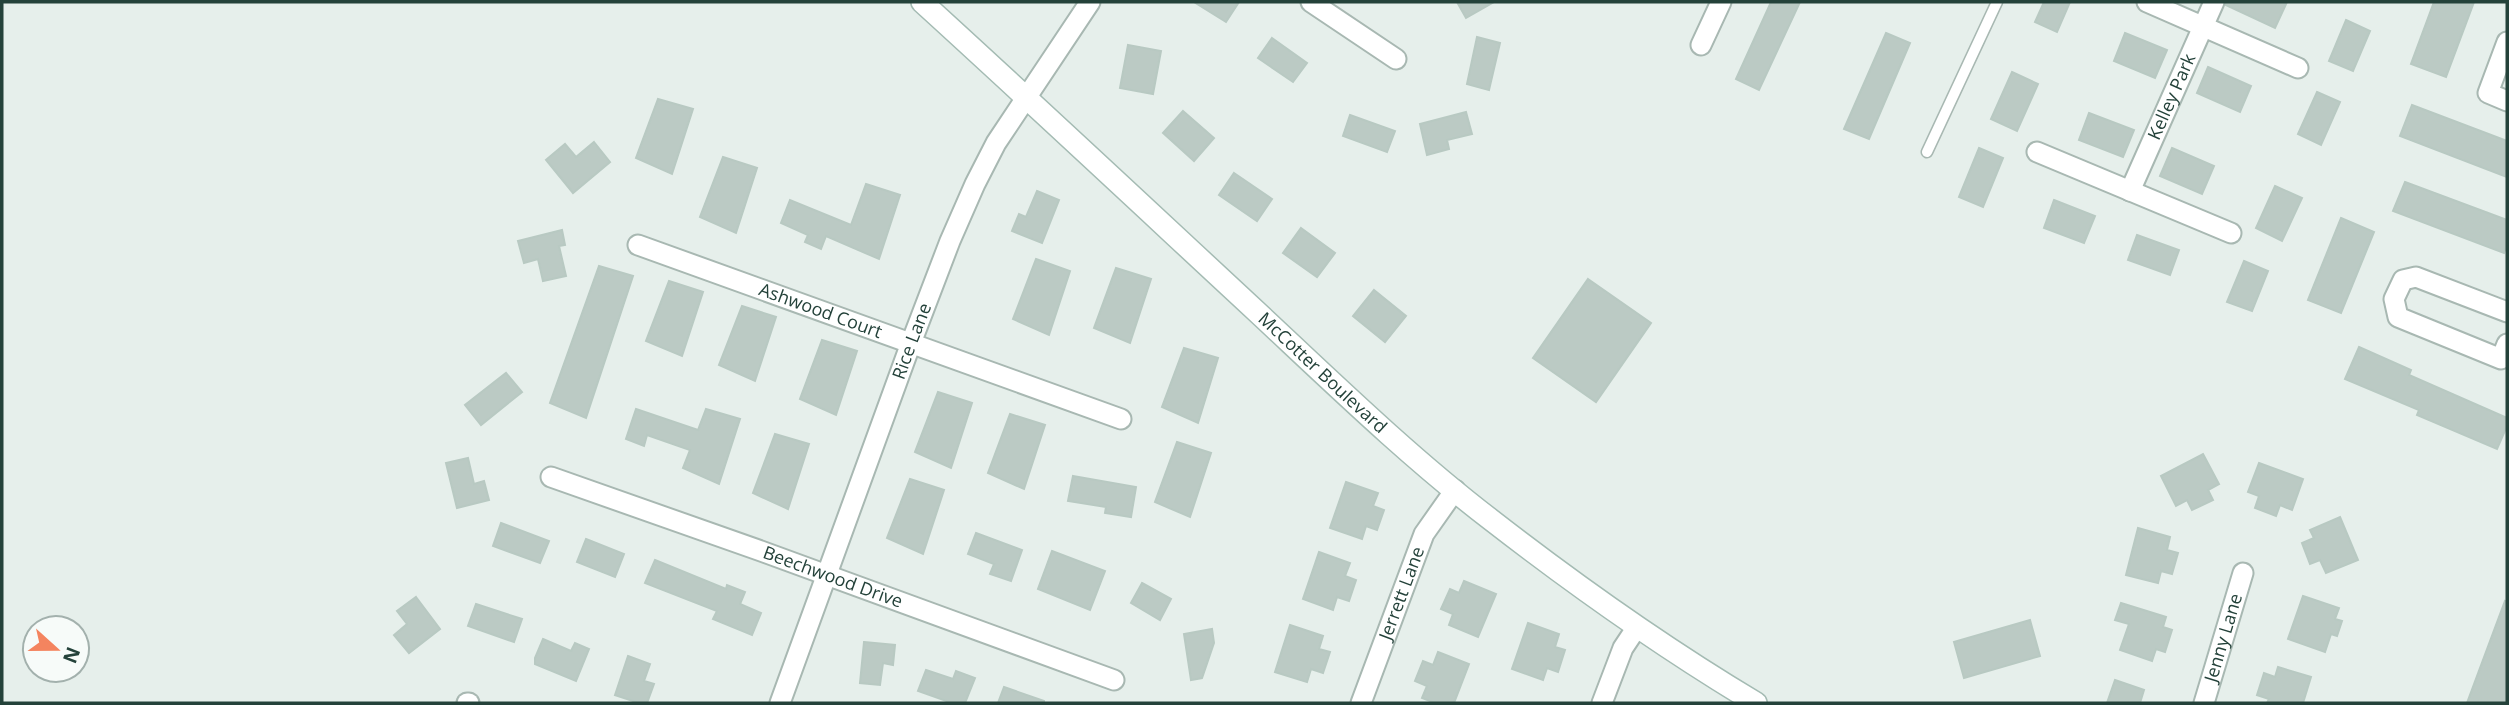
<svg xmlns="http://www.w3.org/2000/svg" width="2509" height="705" font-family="'Open Sans',sans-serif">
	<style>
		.building { fill: #bbcac4; stroke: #b8c9c2; stroke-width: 2 }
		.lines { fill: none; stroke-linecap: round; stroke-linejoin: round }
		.lane-casing { stroke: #a8b8b2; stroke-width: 13 }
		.street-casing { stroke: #a8b8b2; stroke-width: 23 }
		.secondary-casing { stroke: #a4bbb3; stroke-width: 24 }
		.lane { stroke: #fff; stroke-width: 10 }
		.street { stroke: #fff; stroke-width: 19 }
		.secondary { stroke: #fff; stroke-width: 21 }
		.labels { text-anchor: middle; stroke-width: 5; stroke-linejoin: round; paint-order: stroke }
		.street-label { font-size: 18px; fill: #24423a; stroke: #f7fbf9 }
	</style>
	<rect width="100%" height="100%" fill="#e6efeb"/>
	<!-- building -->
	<g class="building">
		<path d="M1194 2H1239L1226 22Z"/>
		<path d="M1457 2H1494L1466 18Z"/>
		<path d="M1771 2H1800L1759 90 1736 79Z"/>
		<path d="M2044 2H2070L2057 32 2035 22Z"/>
		<path d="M2226 2H2287L2275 28 2226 5Z"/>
		<path d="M2434 2H2474L2446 77 2411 64Z"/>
		<path d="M2346 20 2370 31 2353 71 2329 61Z"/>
		<path d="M1886 33 1910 43 1869 139 1844 129Z"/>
		<path d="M2125 33 2167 50 2155 78 2114 61Z"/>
		<path d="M1477 37 1500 43 1489 90 1467 84Z"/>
		<path d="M1272 38 1307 63 1293 82 1258 58Z"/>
		<path d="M1128 45 1161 51 1153 94 1120 88Z"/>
		<path d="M2208 67 2251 86 2240 112 2197 93Z"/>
		<path d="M2012 72 2038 84 2017 131 1991 119Z"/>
		<path d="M2317 92 2340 102 2321 145 2298 134Z"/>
		<path d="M658 99 693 109 672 174 636 158Z"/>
		<path d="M2412 105 2507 141V177L2400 136Z"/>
		<path d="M1183 111 1214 138 1194 161 1163 133Z"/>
		<path d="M1466 112 1472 134 1447 140 1449 149 1427 155 1420 124Z"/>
		<path d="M2089 113 2134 130 2123 157 2079 140Z"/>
		<path d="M1350 115 1395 131 1387 152 1343 136Z"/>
		<path d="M594 142 610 162 573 193 546 160 565 144 576 157Z"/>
		<path d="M1979 148 2003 158 1983 207 1959 197Z"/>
		<path d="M2172 148 2214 166 2202 194 2160 176Z"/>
		<path d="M723 157 757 168 736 233 700 217Z"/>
		<path d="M1234 173 1272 199 1257 221 1219 195Z"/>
		<path d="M2405 182 2507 220V244L2504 253 2393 211Z"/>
		<path d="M866 184 900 195 879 259 826 236 821 249 805 242 808 235 781 223 790 200 851 225Z"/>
		<path d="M2275 186 2302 198 2282 241 2256 228Z"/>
		<path d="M1037 191 1059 200 1042 243 1012 231 1019 214 1026 217Z"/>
		<path d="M2054 200 2095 216 2084 243 2044 228Z"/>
		<path d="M2341 218 2374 232 2341 313 2308 300Z"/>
		<path d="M1301 228 1335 253 1317 277 1283 253Z"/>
		<path d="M562 230 565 245 559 246 566 276 543 281 538 259 524 263 518 241Z"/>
		<path d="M2137 235 2179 250 2170 275 2128 260Z"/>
		<path d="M1036 259 1070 271 1049 335 1013 319Z"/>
		<path d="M2244 261 2268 271 2252 311 2227 302Z"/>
		<path d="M599 266 633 276 586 418 550 403Z"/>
		<path d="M1116 268 1151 279 1130 343 1094 328Z"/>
		<path d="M1588 279 1651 323 1596 402 1533 358Z"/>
		<path d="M669 281 703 292 682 356 646 341Z"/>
		<path d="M1374 290 1406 316 1385 342 1353 316Z"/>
		<path d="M742 306 776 317 755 381 719 365Z"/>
		<path d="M822 340 857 351 836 415 800 399Z"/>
		<path d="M2359 347 2411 370 2409 375 2507 418V426L2497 449 2417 415 2419 410 2345 379Z"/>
		<path d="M1184 348 1218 358 1198 423 1162 407Z"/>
		<path d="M506 373 522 392 481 425 465 405Z"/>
		<path d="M938 392 972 403 951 468 915 452Z"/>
		<path d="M636 409 698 430 706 409 740 419 719 484 683 468 690 450 647 435 644 446 626 439Z"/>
		<path d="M1010 414 1045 425 1024 489 988 473Z"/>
		<path d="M775 434 809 444 788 509 753 493Z"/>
		<path d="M1177 442 1211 453 1190 517 1155 502Z"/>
		<path d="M2203 454 2219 484 2208 490 2213 500 2192 510 2187 500 2176 506 2161 476Z"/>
		<path d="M468 458 474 484 484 481 489 500 457 508 446 463Z"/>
		<path d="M2259 463 2303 479 2292 510 2280 505 2276 516 2255 508 2259 496 2248 492Z"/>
		<path d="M1073 476 1136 487 1131 517 1105 513 1106 507 1068 501Z"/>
		<path d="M910 479 944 490 923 554 887 538Z"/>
		<path d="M1346 482 1378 493 1373 506 1384 510 1377 530 1366 526 1362 539 1330 528Z"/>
		<path d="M2340 517 2358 560 2326 573 2320 560 2310 564 2302 543 2314 538 2310 530Z"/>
		<path d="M501 523 549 541 540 563 493 546Z"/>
		<path d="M2138 528 2170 537 2167 550 2178 553 2172 574 2161 571 2158 583 2126 575Z"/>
		<path d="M976 533 1022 550 1011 581 990 574 994 564 968 554Z"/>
		<path d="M586 539 624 554 615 577 577 562Z"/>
		<path d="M1052 551 1105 571 1090 610 1038 589Z"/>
		<path d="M1319 552 1350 563 1345 576 1356 580 1349 601 1337 597 1333 610 1303 599Z"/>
		<path d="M655 560 726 589 727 585 745 592 740 604 761 613 752 635 713 619 717 611 645 583Z"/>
		<path d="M1464 581 1496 594 1478 637 1449 625 1453 614 1441 609 1450 589 1459 593Z"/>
		<path d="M1142 583 1171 599 1160 620 1131 603Z"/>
		<path d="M2303 596 2339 608 2335 619 2342 621 2337 636 2331 634 2325 652 2288 639Z"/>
		<path d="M416 597 440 629 409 653 394 635 407 624 397 611Z"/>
		<path d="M2505 601 2507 602V703H2467Z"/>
		<path d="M2121 603 2166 617 2163 627 2172 630 2165 652 2156 649 2152 661 2120 650 2129 624 2115 620Z"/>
		<path d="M476 604 522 619 514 642 468 626Z"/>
		<path d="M2030 620 2040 656 1964 678 1954 642Z"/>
		<path d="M1528 623 1559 634 1555 647 1565 650 1558 672 1547 668 1543 680 1512 669Z"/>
		<path d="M1290 625 1323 636 1319 649 1330 652 1323 673 1311 669 1307 682 1275 672Z"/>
		<path d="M1212 629 1214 643 1202 678 1191 680 1184 634Z"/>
		<path d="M543 639 571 651 575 643 589 649 576 681 535 664V658Z"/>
		<path d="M864 642 895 645 893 665 883 663 880 685 860 683Z"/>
		<path d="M1438 652 1469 664 1454 703H1435L1422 698 1427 686 1415 681 1423 661 1433 665Z"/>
		<path d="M628 656 650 664 644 681 654 684 647 703H639L615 695Z"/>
		<path d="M2278 667 2311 677 2303 703H2267L2269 699 2257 695 2264 673 2275 677Z"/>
		<path d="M926 670 953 679 956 671 975 678 965 703H952L918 691Z"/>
		<path d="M2115 680 2144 690 2140 703H2107Z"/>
		<path d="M1004 687 1044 701V703H998Z"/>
	</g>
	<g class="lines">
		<!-- lane casing -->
		<g class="lane-casing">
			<path id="lane" d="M1927 152 1997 2"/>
		</g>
		<!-- street casing -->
		<g class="street-casing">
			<g id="street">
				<path d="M1311 2 1396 59"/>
				<path d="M2147 2 2298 68"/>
				<path d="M2507 42 2488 93 2507 101"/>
				<path d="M1701 45 1721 2"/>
				<path d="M2037 152 2231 233"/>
				<path id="s1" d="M2130 191 2214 2"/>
				<path id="s2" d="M638 245 1121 419"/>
				<path d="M2507 312 2416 277 2403 280 2394 299 2398 317 2501 359 2507 344"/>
				<path id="s3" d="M551 477 761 551 1114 680"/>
				<path d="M467 703H469"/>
				<path id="s4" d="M780 703 911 343 950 241 975 184 996 143 1090 2"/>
				<path id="s5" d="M1361 703 1424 534 1455 490"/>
				<path d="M1602 703 1623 648 1637 627"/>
				<path id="s6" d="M2204 703 2243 573"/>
			</g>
		</g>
		<!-- secondary casing -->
		<g class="secondary-casing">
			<g id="secondary">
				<path id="s7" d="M922 2C1034 104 1145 208 1256 311 1332 382 1408 456 1490 519 1575 585 1664 648 1756 703"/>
			</g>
		</g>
		<!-- lane -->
		<use href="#lane" class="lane"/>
		<!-- street -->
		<use href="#street" class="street"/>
		<!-- secondary -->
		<use href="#secondary" class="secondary"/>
	</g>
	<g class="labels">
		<!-- street labels -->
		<g class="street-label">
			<text dy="6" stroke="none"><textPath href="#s1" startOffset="103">Kelley Park</textPath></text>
			<text dy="6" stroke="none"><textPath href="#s2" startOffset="194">Ashwood Court</textPath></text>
			<text dy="6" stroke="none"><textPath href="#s4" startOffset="385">Rice Lane</textPath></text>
			<text dy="6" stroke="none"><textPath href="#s7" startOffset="546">McCotter Boulevard</textPath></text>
			<text dy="6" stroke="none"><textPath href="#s3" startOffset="299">Beechwood Drive</textPath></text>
			<text dy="6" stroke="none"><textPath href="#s5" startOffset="117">Jerrett Lane</textPath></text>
			<text dy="6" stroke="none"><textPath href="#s6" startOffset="68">Jenny Lane</textPath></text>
		</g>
	</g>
	<!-- border -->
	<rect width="2509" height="705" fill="none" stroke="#24423a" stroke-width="7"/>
	<!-- north arrow -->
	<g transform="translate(56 649) rotate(111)"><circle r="33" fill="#f7fbf9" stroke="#a3b1ad" stroke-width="2"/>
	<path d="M0-5L12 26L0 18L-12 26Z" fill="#f4845f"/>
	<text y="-10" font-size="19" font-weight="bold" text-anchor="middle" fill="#24423a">N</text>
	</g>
</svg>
